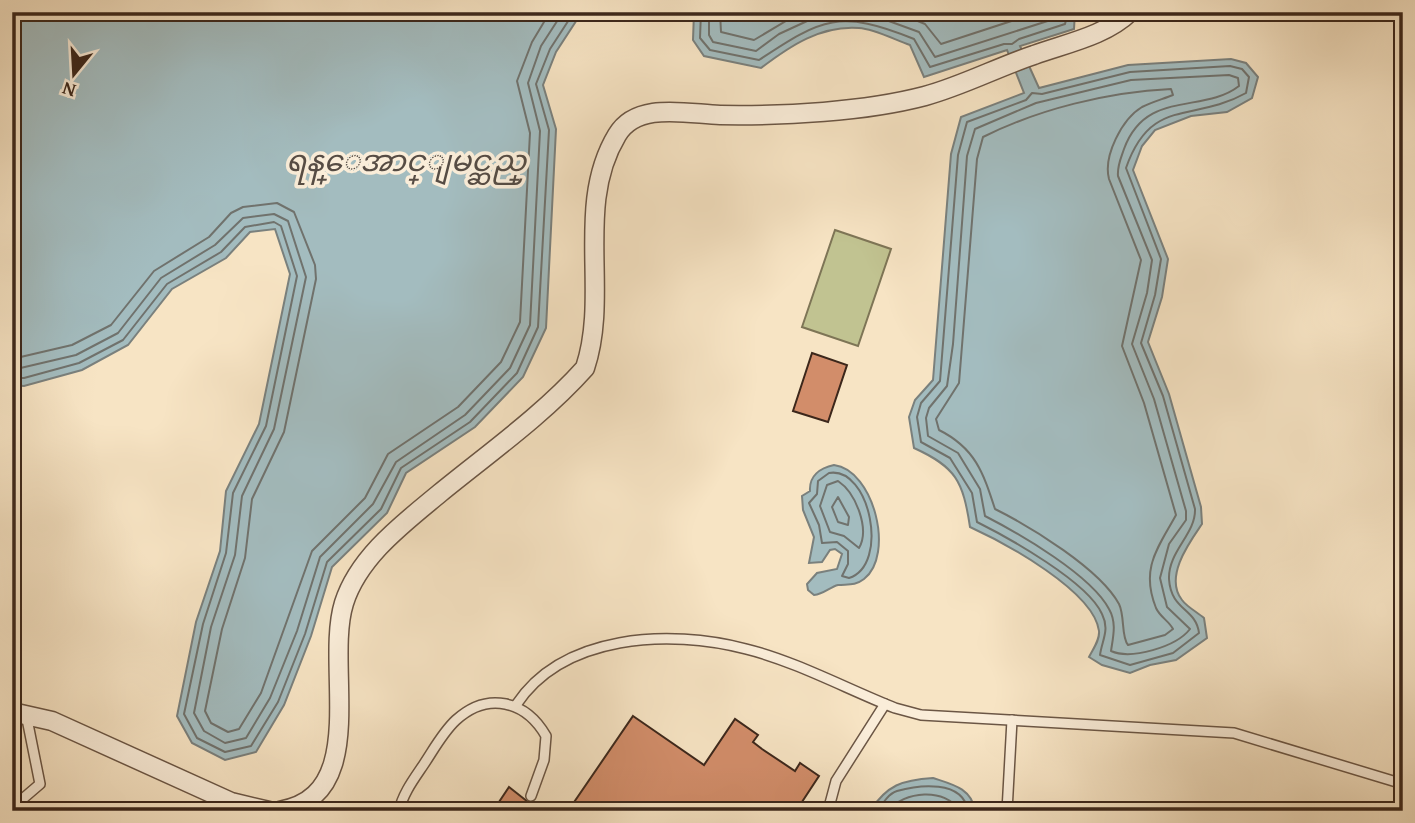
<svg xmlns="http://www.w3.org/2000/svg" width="1415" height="823" font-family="'Gentium Book Plus','Noto Sans Myanmar',serif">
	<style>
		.green { fill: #c1c391; stroke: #7e7556; stroke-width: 2 }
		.water { fill: #a3bcbf; stroke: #7a807d; stroke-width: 2 }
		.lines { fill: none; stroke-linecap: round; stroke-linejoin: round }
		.shore { stroke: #70726d; stroke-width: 2 }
		.building { fill: #d28d6a; stroke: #3c271b; stroke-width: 2 }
		.service-casing { stroke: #6b5645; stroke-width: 12 }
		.minor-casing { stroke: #6b5645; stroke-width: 21 }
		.service { stroke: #faedd9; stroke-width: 9 }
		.minor { stroke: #faedd9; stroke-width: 18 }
		.labels { text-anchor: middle; stroke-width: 7; stroke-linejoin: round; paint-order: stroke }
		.water-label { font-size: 30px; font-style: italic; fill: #564c44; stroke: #faedd9 }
	</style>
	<rect width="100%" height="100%" fill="#f7e4c4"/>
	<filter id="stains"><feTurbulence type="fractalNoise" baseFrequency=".00286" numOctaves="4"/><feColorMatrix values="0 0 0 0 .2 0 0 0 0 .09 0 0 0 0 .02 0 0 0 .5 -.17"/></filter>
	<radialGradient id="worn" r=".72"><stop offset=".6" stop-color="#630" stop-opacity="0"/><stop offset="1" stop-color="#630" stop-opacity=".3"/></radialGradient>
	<!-- green -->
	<path class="green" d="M835 230 891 249 858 346 802 327Z"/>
	<!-- water -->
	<g class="water">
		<path d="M12 12H582L556 52 543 85 556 129 546 328 523 377 475 427 406 473 387 513 332 567 311 636 284 705 256 752 225 760 192 743 177 716 196 622 220 551 226 491 259 424 290 274 275 229 250 232 226 258 172 289 128 345 82 370 24 386 12 385Z"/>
		<path d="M694 12H1075L1074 29 1020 46 1039 88 1128 65 1231 59 1246 63 1258 77 1252 98 1227 112 1191 116 1155 130 1142 146 1133 170 1168 259 1162 297 1148 342 1169 394 1201 507 1202 524C1189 543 1164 577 1182 600 1187 607 1197 612 1204 618L1207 638 1176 660 1150 665 1130 673 1102 665 1089 657C1093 649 1100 640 1099 631 1094 591 1005 543 970 527 963 481 956 467 914 448L909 417 915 400 933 380 951 154 961 117 1024 93 1007 50 924 77 910 45C895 40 875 29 859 28 821 25 790 46 761 68L704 56 693 40Z"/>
		<path d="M834 465C874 470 895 555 864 579 855 586 848 584 838 585 830 587 824 594 814 595L808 590 807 584 817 573 837 569 842 554 835 549 830 550 822 562 809 563 814 537 803 510 802 496 810 491C809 476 820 468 834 465Z"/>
		<path d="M933 778C951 784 972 788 975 811H870C887 785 902 780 933 778Z"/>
	</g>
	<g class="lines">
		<!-- shore -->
		<g class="shore">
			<path d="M701 12 700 38 710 50 759 60C822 18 840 9 914 39L930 67 1004 44H1012L1019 39 1065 24 1068 12"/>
			<path d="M709 12V35L713 42 756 51 779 34 818 16 853 12"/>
			<path d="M720 12 721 32 754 40 801 12"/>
			<path d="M864 12 919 32 935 57 1057 18 1059 12"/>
			<path d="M896 12 925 24 941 44 1039 12"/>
			<path d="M1230 66 1242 69 1249 77 1246 93C1193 123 1151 96 1126 168L1161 259 1155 295 1141 343 1163 396 1195 509C1196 534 1168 551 1169 579 1171 611 1196 608 1199 633L1173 653 1130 665 1100 655C1102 640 1110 630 1102 614 1088 582 1009 538 977 522L972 493 950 458 921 442 917 417 921 403 940 381 958 155 967 122 1026 100 1032 93 1042 94 1130 72Z"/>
			<path d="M1229 75 1238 78 1239 86C1203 114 1146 89 1124 149 1121 158 1117 166 1118 176L1152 260 1147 293 1132 344 1154 399 1186 511V520L1169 544 1160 578 1167 607 1190 629C1176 647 1131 660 1111 651 1113 637 1117 623 1109 609 1091 575 1020 534 985 516L980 489 958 453 928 436 926 418 929 408 947 386 953 344 967 156 975 129 1036 103 1131 80Z"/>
			<path d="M1171 89 1173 95C1163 99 1152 102 1142 107 1122 119 1103 156 1109 179L1141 260 1122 346 1144 403 1176 515C1158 548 1140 568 1156 608 1160 617 1169 621 1173 629L1165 635 1128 645C1121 637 1125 616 1119 604 1100 569 1031 527 995 509 983 472 975 448 939 430L936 419 959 383 977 159 983 137C1039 109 1108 92 1171 89Z"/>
			<path d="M12 359 72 345 111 325 154 271 209 237 231 213 243 207 277 203 294 212 315 265 316 279 284 432 252 499 245 558 222 629 205 711 211 723 228 732 239 729 261 693 312 551 365 498 388 454 458 407 501 362 520 322 530 133 517 81 532 42 550 12"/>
			<path d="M12 370 76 355 118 333 161 278 215 245 243 218 274 214 288 221 306 277 274 429 242 496 235 555 211 627 194 713 204 731 225 743 246 738 270 698 297 631 320 557 373 504 396 462 465 415 510 368 530 325 540 131 528 83 541 46 563 12"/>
			<path d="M12 378H24L79 363 123 340 167 284 221 252 245 227 274 222 281 226 297 276 266 426 233 493 226 553 203 624 184 714 197 738 225 752 251 746 278 702 305 634 327 562 381 509 401 468 470 422 517 373 538 327 549 130 536 84 550 49 574 12"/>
			<path d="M829 473C870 466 890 565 849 578L842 576 848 564V551L837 542 822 543 819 525 809 503 817 494 818 481Z"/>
			<path d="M838 481C856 493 870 529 859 548L844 536 830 532 820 506 827 485Z"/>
			<path d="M838 497 849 517 848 525 838 522 832 507Z"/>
			<path d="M878 811C883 803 888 794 897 791 918 785 963 779 968 811"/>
			<path d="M889 811C902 791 947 787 959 811"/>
		</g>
	</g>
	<!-- building -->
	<g class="building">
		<path d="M812 353 847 365 828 422 793 411Z"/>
		<path d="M633 716 704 765 735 719 758 735 753 742 762 749 795 771 800 763 819 776 796 811H568Z"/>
		<path d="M509 787 528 802 543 811H493Z"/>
	</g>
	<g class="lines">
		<!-- service casing -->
		<g class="service-casing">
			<g id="service">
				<path d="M516 705C563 634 669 629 746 649 795 661 847 689 895 708L921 715 1234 733 1403 784"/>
				<path d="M12 808 40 784 26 714"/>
				<path d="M399 811C403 793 414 779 424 764 434 749 443 732 456 720 488 691 526 701 546 736L544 760 531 796"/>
				<path d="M828 811 836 781 885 704"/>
				<path d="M1007 811 1012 720"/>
			</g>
		</g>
		<!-- minor casing -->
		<g class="minor-casing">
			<g id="minor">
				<path d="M12 712 52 721 231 802 269 811"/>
				<path d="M279 811C372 796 324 667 344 603 359 556 404 523 440 493 489 453 543 415 585 368 610 293 574 206 617 135 637 101 688 114 720 115 784 116 864 112 925 96 962 86 998 67 1034 55 1067 43 1105 36 1130 12"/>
			</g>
		</g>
		<!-- service -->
		<use href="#service" class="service"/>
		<!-- minor -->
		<use href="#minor" class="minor"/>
	</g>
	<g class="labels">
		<!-- water labels -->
		<g class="water-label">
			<text x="406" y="171">ရန္ေအာင္ျမင္ဆည္</text>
		</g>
	</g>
	<!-- margin -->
	<rect width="1415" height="823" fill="none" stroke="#f7e4c4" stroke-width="42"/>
	<rect x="14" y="14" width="1387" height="795" fill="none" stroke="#3c271b" stroke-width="3.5"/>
	<rect x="21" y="21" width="1373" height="781" fill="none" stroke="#3c271b" stroke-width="2"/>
	<!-- north arrow -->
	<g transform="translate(74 74) rotate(198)" stroke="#faedd9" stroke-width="5" paint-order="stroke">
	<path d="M0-5L12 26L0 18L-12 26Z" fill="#3c271b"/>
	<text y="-10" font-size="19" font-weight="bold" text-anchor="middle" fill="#3c271b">N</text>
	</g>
	<rect width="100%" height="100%" filter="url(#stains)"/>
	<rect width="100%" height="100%" fill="url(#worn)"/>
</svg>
